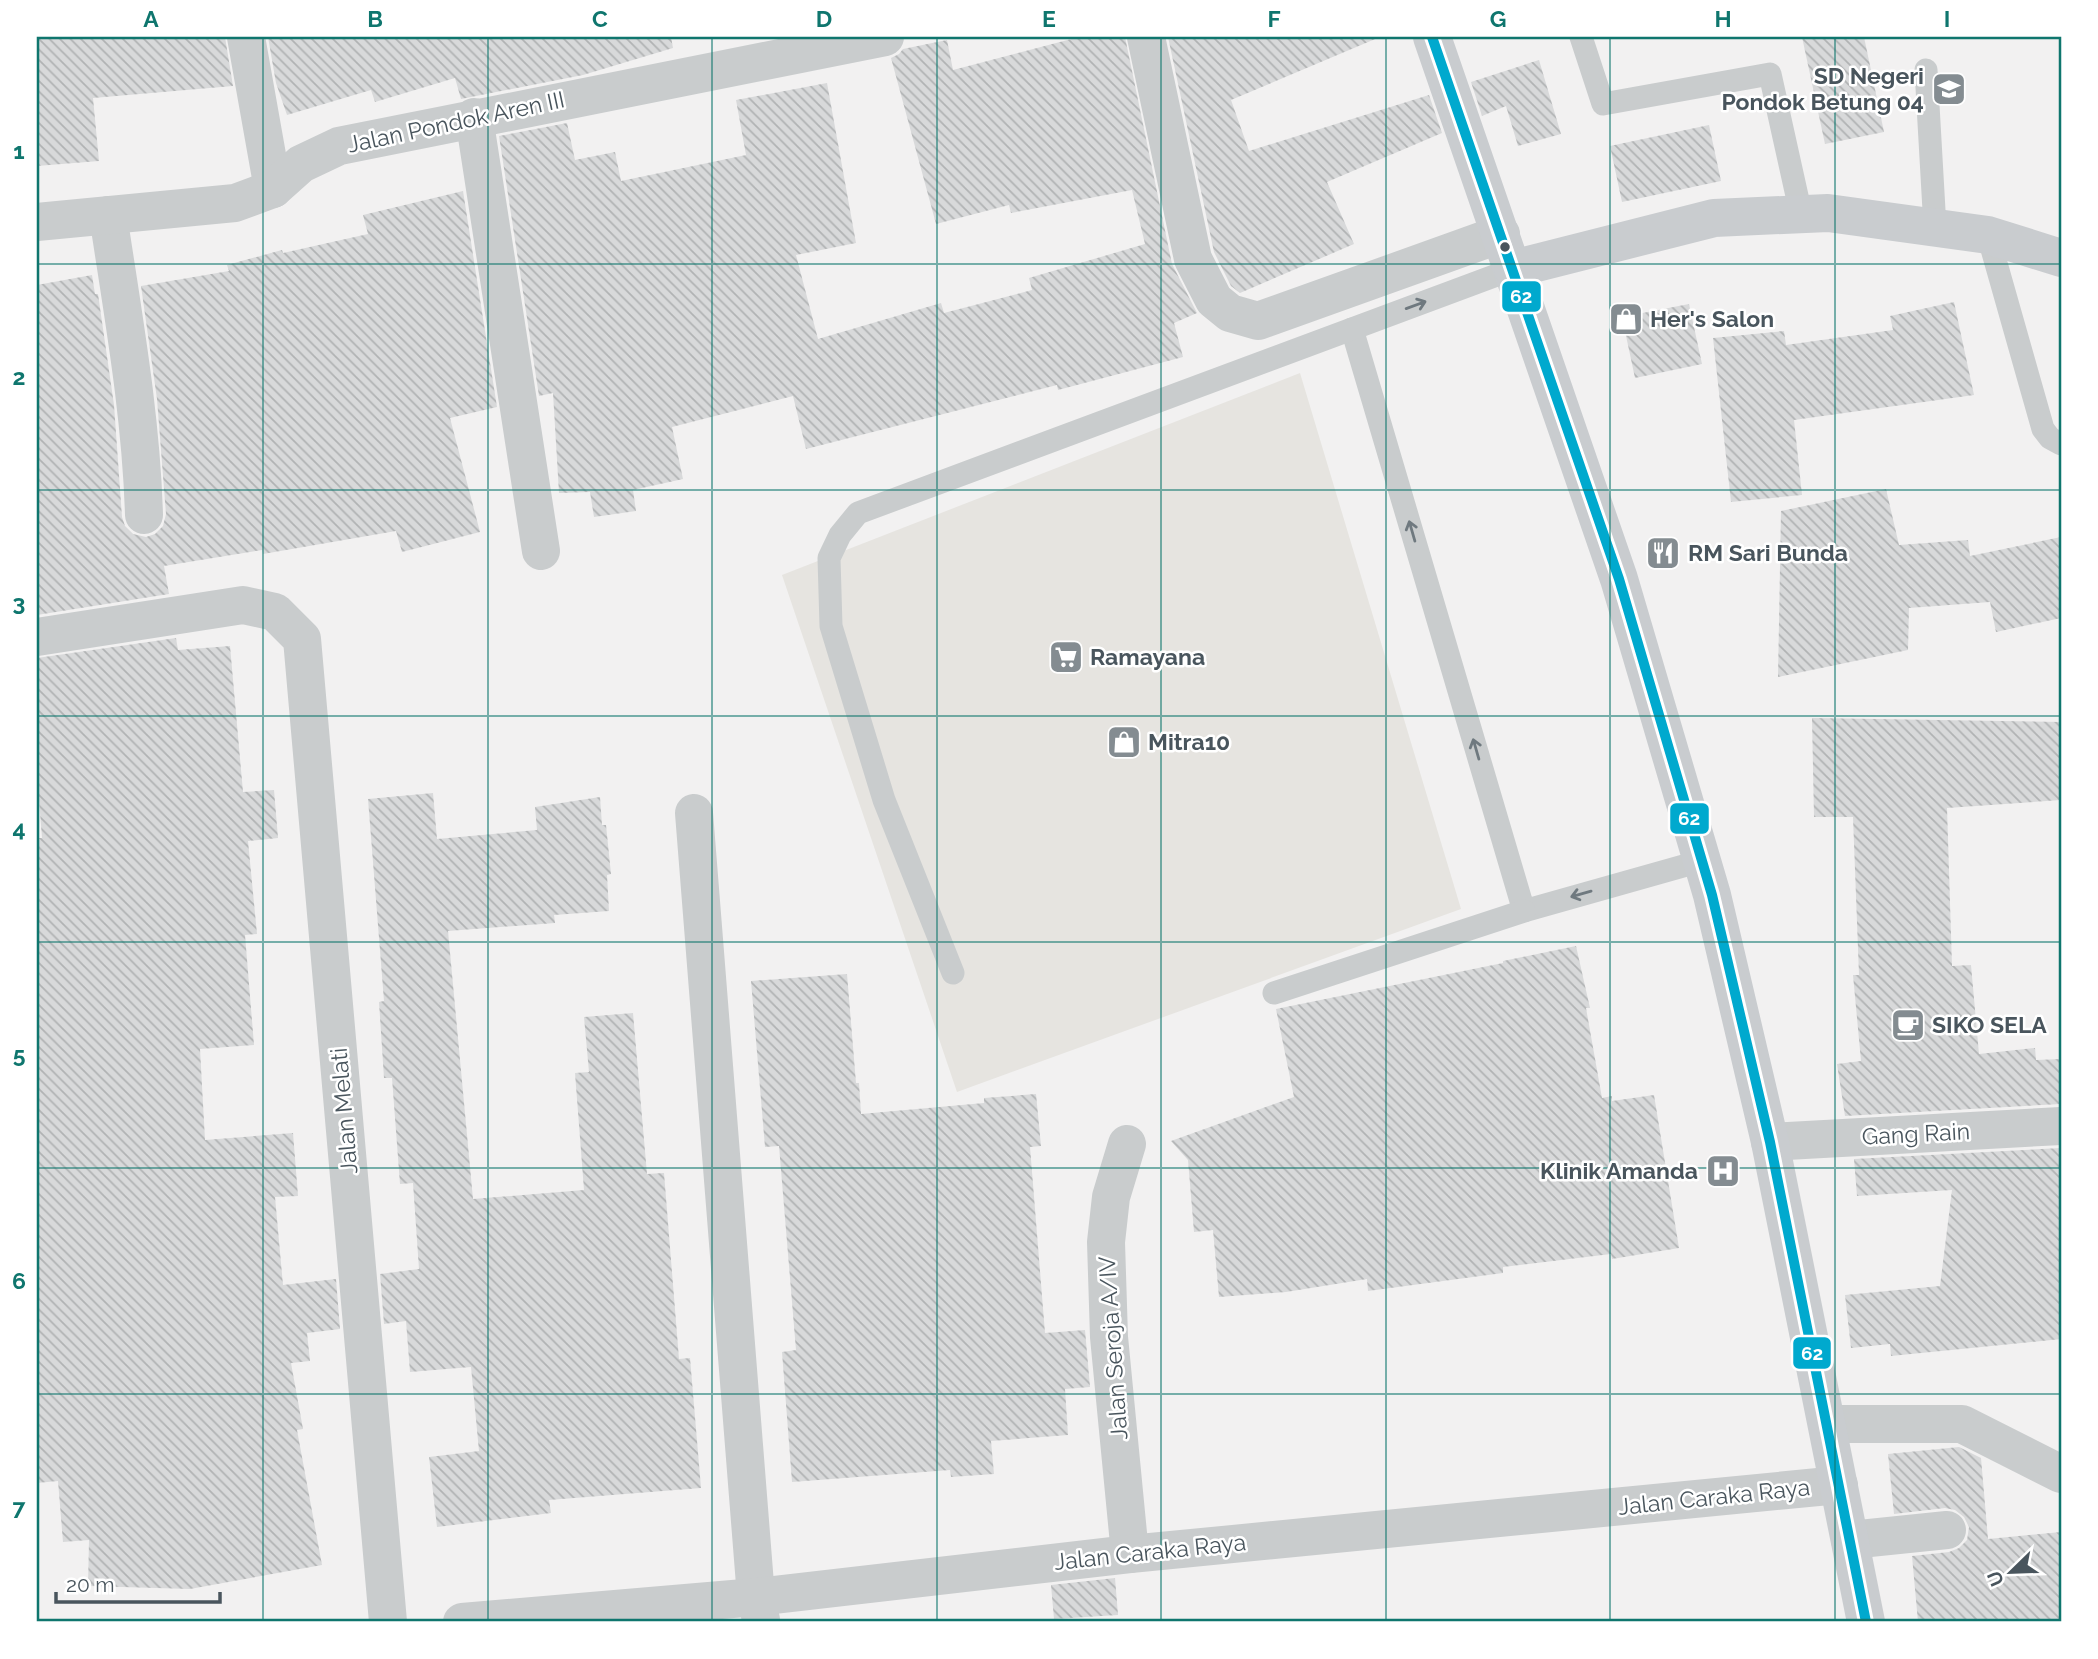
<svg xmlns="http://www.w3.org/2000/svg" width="2098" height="1659" font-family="Raleway,sans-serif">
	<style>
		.commercial { fill: #e6e4e0 }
		.building { fill: url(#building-back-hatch) }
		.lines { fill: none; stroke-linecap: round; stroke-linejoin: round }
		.service { stroke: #c9cccd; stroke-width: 23 }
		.minor { stroke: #c9cccd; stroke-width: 38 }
		.secondary { stroke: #c9cccf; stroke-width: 38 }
		.bus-1-casing { stroke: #fff; stroke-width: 16 }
		.bus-1 { stroke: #00a9ce; stroke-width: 10 }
		.oneway { stroke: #6f797f }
		.grid { fill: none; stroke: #0f766e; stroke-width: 2; stroke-opacity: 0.55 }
		.bus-dot { fill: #49555d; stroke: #fff; stroke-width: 2.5 }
		.labels { text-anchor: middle; stroke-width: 5; stroke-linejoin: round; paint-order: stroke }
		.poi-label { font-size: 23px; font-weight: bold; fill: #49555d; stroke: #fff; text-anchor: start }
		.street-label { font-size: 23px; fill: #49555d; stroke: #fff }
		.line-badge { stroke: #fff; stroke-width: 2.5 }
		.badge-label { font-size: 19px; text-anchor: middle; font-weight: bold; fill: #fff }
		.neatline { fill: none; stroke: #0f766e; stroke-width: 2.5 }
		.grid-label { font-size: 23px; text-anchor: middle; font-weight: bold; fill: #0f766e }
	</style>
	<defs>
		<pattern id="building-back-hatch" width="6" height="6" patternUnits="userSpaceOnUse" patternTransform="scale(1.75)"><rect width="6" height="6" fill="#d8d9da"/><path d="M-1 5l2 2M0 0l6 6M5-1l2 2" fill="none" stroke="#b1b3b4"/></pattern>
	</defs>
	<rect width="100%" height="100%" fill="#f2f1f1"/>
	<!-- commercial -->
	<path class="commercial" d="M1300 373 1461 909 957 1092 782 575Z"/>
	<!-- building -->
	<g class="building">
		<path d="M37 37H225L233 86 93 98 99 161 37 166Z"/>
		<path d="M268 37H671L673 48 583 75 461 99 455 78 375 102 371 90 287 115 276 83Z"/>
		<path d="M1079 37H1125L1172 264 1197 313 1174 323 1183 357 1058 390 1057 385 806 449 793 396 672 427 683 479 633 490 636 511 594 517 590 492 559 493 553 393 539 396 499 136 567 123 575 160 615 152 621 181 746 155 736 100 827 83 856 243 796 255 818 339 941 303 944 313 1032 290 1029 278 1145 244 1132 190 1011 213 1009 205 936 224 891 58 899 54 903 49 947 40 953 70Z"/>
		<path d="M1168 37H1380L1231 100 1249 151 1429 95 1442 133 1327 182 1354 244 1240 293 1231 286 1214 252Z"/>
		<path d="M1802 37H1864L1884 132 1825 144Z"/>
		<path d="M1539 60 1561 134 1518 146 1506 106 1482 116 1471 82Z"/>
		<path d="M1709 125 1721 181 1622 202 1610 146Z"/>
		<path d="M463 191 497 407 450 418 480 532 402 552 396 531 263 554 262 550 164 566 169 594 37 615V285L92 275 95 294H98L114 405 122 517 125 526 133 534 146 537 155 534 163 526 166 514 157 399 141 286 229 271 227 265 282 250 283 253 368 234 363 215Z"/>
		<path d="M1954 302 1974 395 1794 420 1802 495 1731 502 1713 338 1784 331 1786 345 1893 330 1890 316Z"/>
		<path d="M1689 304 1702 364 1635 378 1622 317Z"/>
		<path d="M1886 489 1899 545 1968 540 1970 556 2061 537V618L1996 632 1990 602 1909 608 1908 650 1778 677 1781 511Z"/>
		<path d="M176 638 178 650 230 646 243 792 274 790 278 838 248 841 257 934 245 935 254 1045 200 1049 205 1140 293 1133 298 1196 275 1197 283 1285 336 1279 340 1329 307 1333 310 1361 291 1363 303 1429 297 1430 322 1565 190 1589 88 1586 89 1540 63 1542 58 1481 37 1483V838H42L37 774V658Z"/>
		<path d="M1812 718 2061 722V800L1947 808 1952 966 1971 965 1979 1054 2035 1048 2036 1060 2061 1059V1104L1845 1116 1837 1064 1861 1061 1853 975H1859L1853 817H1814Z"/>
		<path d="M433 793 437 839 537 830 535 807 600 797 602 825H606L611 874 607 875 609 911 554 915 555 923 448 931 473 1199 584 1190 575 1073 589 1072 584 1017 633 1013 647 1174 664 1173 679 1359 690 1358 701 1488 549 1500 551 1513 437 1527 429 1457 479 1451 471 1367 410 1372 406 1321 384 1324 380 1274 419 1269 413 1183 400 1184 392 1078H384L379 1002 384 1001 368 799Z"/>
		<path d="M1576 946 1590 1008H1586L1602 1098 1612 1096V1101L1654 1095 1679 1248 1612 1259 1611 1254 1503 1267V1273L1368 1291 1367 1279 1286 1292 1219 1297 1213 1230 1194 1232 1188 1160 1171 1141 1294 1097 1276 1009 1503 963V961Z"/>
		<path d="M847 974 856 1083H859L861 1114 984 1103V1098L1036 1094 1041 1146 1030 1147 1045 1333 1085 1330 1090 1387 1065 1389 1068 1435 991 1441 994 1474 951 1477 950 1470 792 1482 782 1352 796 1350 779 1146 765 1147 751 981Z"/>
		<path d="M2061 1148V1339L1891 1356 1890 1344 1851 1348 1845 1295 1940 1286 1952 1190 1857 1196 1854 1159Z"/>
		<path d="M1959 1447 1981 1458 1988 1539 2061 1532V1622H1918L1912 1556 1949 1552 1959 1548 1967 1540 1969 1527 1964 1517 1955 1510 1945 1508 1894 1514 1888 1454Z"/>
		<path d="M1115 1578 1118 1615 1054 1619 1051 1585Z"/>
	</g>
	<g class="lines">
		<!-- service -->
		<g class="service">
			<path d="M1581 37 1603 104 1770 74 1801 214"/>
			<path d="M1926 70 1935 228"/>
			<path d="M1988 235 2043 429 2050 438 2061 444"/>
			<path d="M1352 329 1524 911 1701 861"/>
			<path d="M953 973 884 800 831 626 829 558 840 535 858 513 1513 269"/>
			<path d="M1274 993 1524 911"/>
		</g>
		<!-- minor -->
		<g class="minor">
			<path d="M246 37 273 189"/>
			<path d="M1146 37 1193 259 1214 300 1230 313 1258 321 1501 234"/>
			<path d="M474 117 541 551"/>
			<path d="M108 215C123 315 141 414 144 515"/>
			<path d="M37 222 235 203 273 189 301 164 339 146 885 37"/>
			<path d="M37 637 243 605 275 612 302 639 388 1622"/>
			<path d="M694 813 756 1597 761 1620"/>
			<path d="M1770 1142 2061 1126"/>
			<path d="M1127 1144 1111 1197 1106 1242 1109 1337 1130 1554"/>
			<path d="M1828 1424H1962L2061 1474"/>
			<path d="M1850 1540 1947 1530"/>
			<path d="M462 1622 756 1597 1130 1554 1839 1485"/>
		</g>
		<!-- secondary -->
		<g class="secondary">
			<path d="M1432 37 1619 579 1712 895 1770 1142 1866 1622"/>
			<path d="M1513 269 1714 218 1828 213 1988 235 2061 258"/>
		</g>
		<!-- bus-1 casing -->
		<g class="bus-1-casing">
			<path id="bus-1" d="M1432 37 1619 579 1712 895 1770 1142 1866 1622"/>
		</g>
		<!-- bus-1 -->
		<use href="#bus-1" class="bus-1"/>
	</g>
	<!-- one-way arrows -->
	<defs><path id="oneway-shaft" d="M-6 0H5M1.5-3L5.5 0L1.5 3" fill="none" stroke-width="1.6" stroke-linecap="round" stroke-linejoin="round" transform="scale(1.75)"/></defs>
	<g class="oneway">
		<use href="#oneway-shaft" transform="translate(1416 305) rotate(-20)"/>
		<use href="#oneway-shaft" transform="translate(1412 531) rotate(-106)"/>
		<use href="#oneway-shaft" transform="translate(1476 749) rotate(-106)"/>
		<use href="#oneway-shaft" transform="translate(1581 894) rotate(164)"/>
	</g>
	<!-- grid -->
	<path class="grid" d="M263 37V1622M488 37V1622M712 37V1622M937 37V1622M1161 37V1622M1386 37V1622M1610 37V1622M1835 37V1622M37 264H2061M37 490H2061M37 716H2061M37 942H2061M37 1168H2061M37 1394H2061"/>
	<!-- icons -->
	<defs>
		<g id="school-square" transform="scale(1.75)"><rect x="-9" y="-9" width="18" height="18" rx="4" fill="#848c91" stroke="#fff"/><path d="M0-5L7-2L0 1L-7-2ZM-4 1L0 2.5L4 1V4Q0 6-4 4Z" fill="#fff"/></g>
		<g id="shop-square" transform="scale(1.75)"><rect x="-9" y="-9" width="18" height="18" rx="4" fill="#848c91" stroke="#fff"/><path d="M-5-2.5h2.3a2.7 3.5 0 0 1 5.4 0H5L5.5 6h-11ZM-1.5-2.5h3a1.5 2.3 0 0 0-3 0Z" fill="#fff"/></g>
		<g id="restaurant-square" transform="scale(1.75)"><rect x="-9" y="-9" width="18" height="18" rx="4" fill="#848c91" stroke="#fff"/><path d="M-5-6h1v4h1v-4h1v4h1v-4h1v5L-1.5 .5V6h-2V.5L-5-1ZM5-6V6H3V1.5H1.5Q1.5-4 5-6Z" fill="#fff"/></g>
		<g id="supermarket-square" transform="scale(1.75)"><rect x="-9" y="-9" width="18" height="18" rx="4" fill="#848c91" stroke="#fff"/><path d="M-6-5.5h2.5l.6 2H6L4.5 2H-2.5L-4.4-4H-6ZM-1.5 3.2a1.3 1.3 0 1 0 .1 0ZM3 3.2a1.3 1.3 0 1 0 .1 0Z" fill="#fff"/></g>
		<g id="cafe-square" transform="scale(1.75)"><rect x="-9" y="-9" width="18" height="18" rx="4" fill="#848c91" stroke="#fff"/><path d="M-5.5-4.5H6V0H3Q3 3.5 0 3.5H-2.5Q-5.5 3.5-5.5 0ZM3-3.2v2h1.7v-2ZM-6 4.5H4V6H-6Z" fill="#fff"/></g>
		<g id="hospital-square" transform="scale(1.75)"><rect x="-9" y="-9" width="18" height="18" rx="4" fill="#848c91" stroke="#fff"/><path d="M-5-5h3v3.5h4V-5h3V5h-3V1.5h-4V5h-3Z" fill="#fff"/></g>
	</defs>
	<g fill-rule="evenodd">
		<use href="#school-square" x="1949" y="89"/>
		<use href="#shop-square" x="1626" y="319"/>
		<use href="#restaurant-square" x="1663" y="553"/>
		<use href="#supermarket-square" x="1066" y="657"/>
		<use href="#shop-square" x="1124" y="742"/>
		<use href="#cafe-square" x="1908" y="1025"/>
		<use href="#hospital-square" x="1723" y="1171"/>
	</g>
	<!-- markers -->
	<circle class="bus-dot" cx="1505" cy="247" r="6"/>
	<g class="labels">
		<!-- poi labels -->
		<g class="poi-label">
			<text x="1924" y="84" text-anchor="end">SD Negeri<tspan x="1924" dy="26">Pondok Betung 04</tspan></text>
			<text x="1650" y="327">Her's Salon</text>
			<text x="1688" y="561">RM Sari Bunda</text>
			<text x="1090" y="665">Ramayana</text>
			<text x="1148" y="750">Mitra10</text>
			<text x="1932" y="1033">SIKO SELA</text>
			<text x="1698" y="1179" text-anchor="end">Klinik Amanda</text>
		</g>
		<!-- street labels -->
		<g class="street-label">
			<text transform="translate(456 122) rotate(-12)" y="8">Jalan Pondok Aren III</text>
			<text transform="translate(344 1111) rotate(-95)" y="8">Jalan Melati</text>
			<text transform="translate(1916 1134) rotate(-3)" y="8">Gang Rain</text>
			<text transform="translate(1113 1348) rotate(-94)" y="8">Jalan Seroja A/IV</text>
			<text transform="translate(1714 1497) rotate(-6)" y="8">Jalan Caraka Raya</text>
			<text transform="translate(1150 1552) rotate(-6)" y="8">Jalan Caraka Raya</text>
		</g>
	</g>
	<g class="line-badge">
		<rect x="1501" y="280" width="41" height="33" rx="7" fill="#00a9ce"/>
		<rect x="1669" y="802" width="41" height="33" rx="7" fill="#00a9ce"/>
		<rect x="1792" y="1336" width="40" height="34" rx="7" fill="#00a9ce"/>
	</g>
	<g class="badge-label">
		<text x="1521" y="303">62</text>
		<text x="1689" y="825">62</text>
		<text x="1812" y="1360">62</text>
	</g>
	<!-- border -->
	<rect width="2098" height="1659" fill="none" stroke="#ffffff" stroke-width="77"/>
	<!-- north arrow -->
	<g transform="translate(2011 1572) rotate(247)" stroke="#ffffff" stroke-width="5" paint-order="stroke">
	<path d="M0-5L12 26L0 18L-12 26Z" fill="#49555d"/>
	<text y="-10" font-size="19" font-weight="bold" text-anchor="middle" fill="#49555d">U</text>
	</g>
	<!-- scale -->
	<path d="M56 1592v10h164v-10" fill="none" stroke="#49555d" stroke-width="3.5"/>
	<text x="66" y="1592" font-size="21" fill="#49555d" stroke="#ffffff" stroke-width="5" paint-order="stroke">20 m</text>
	<rect x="38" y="38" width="2022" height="1582" class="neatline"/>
	<g class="grid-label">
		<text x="151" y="27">A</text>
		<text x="375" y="27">B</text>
		<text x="600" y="27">C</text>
		<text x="824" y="27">D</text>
		<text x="1049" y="27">E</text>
		<text x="1274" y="27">F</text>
		<text x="1498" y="27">G</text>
		<text x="1723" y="27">H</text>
		<text x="1947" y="27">I</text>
		<text x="19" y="159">1</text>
		<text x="19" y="385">2</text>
		<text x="19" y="611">3</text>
		<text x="19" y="837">4</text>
		<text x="19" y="1063">5</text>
		<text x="19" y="1289">6</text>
		<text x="19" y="1515">7</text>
	</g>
</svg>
